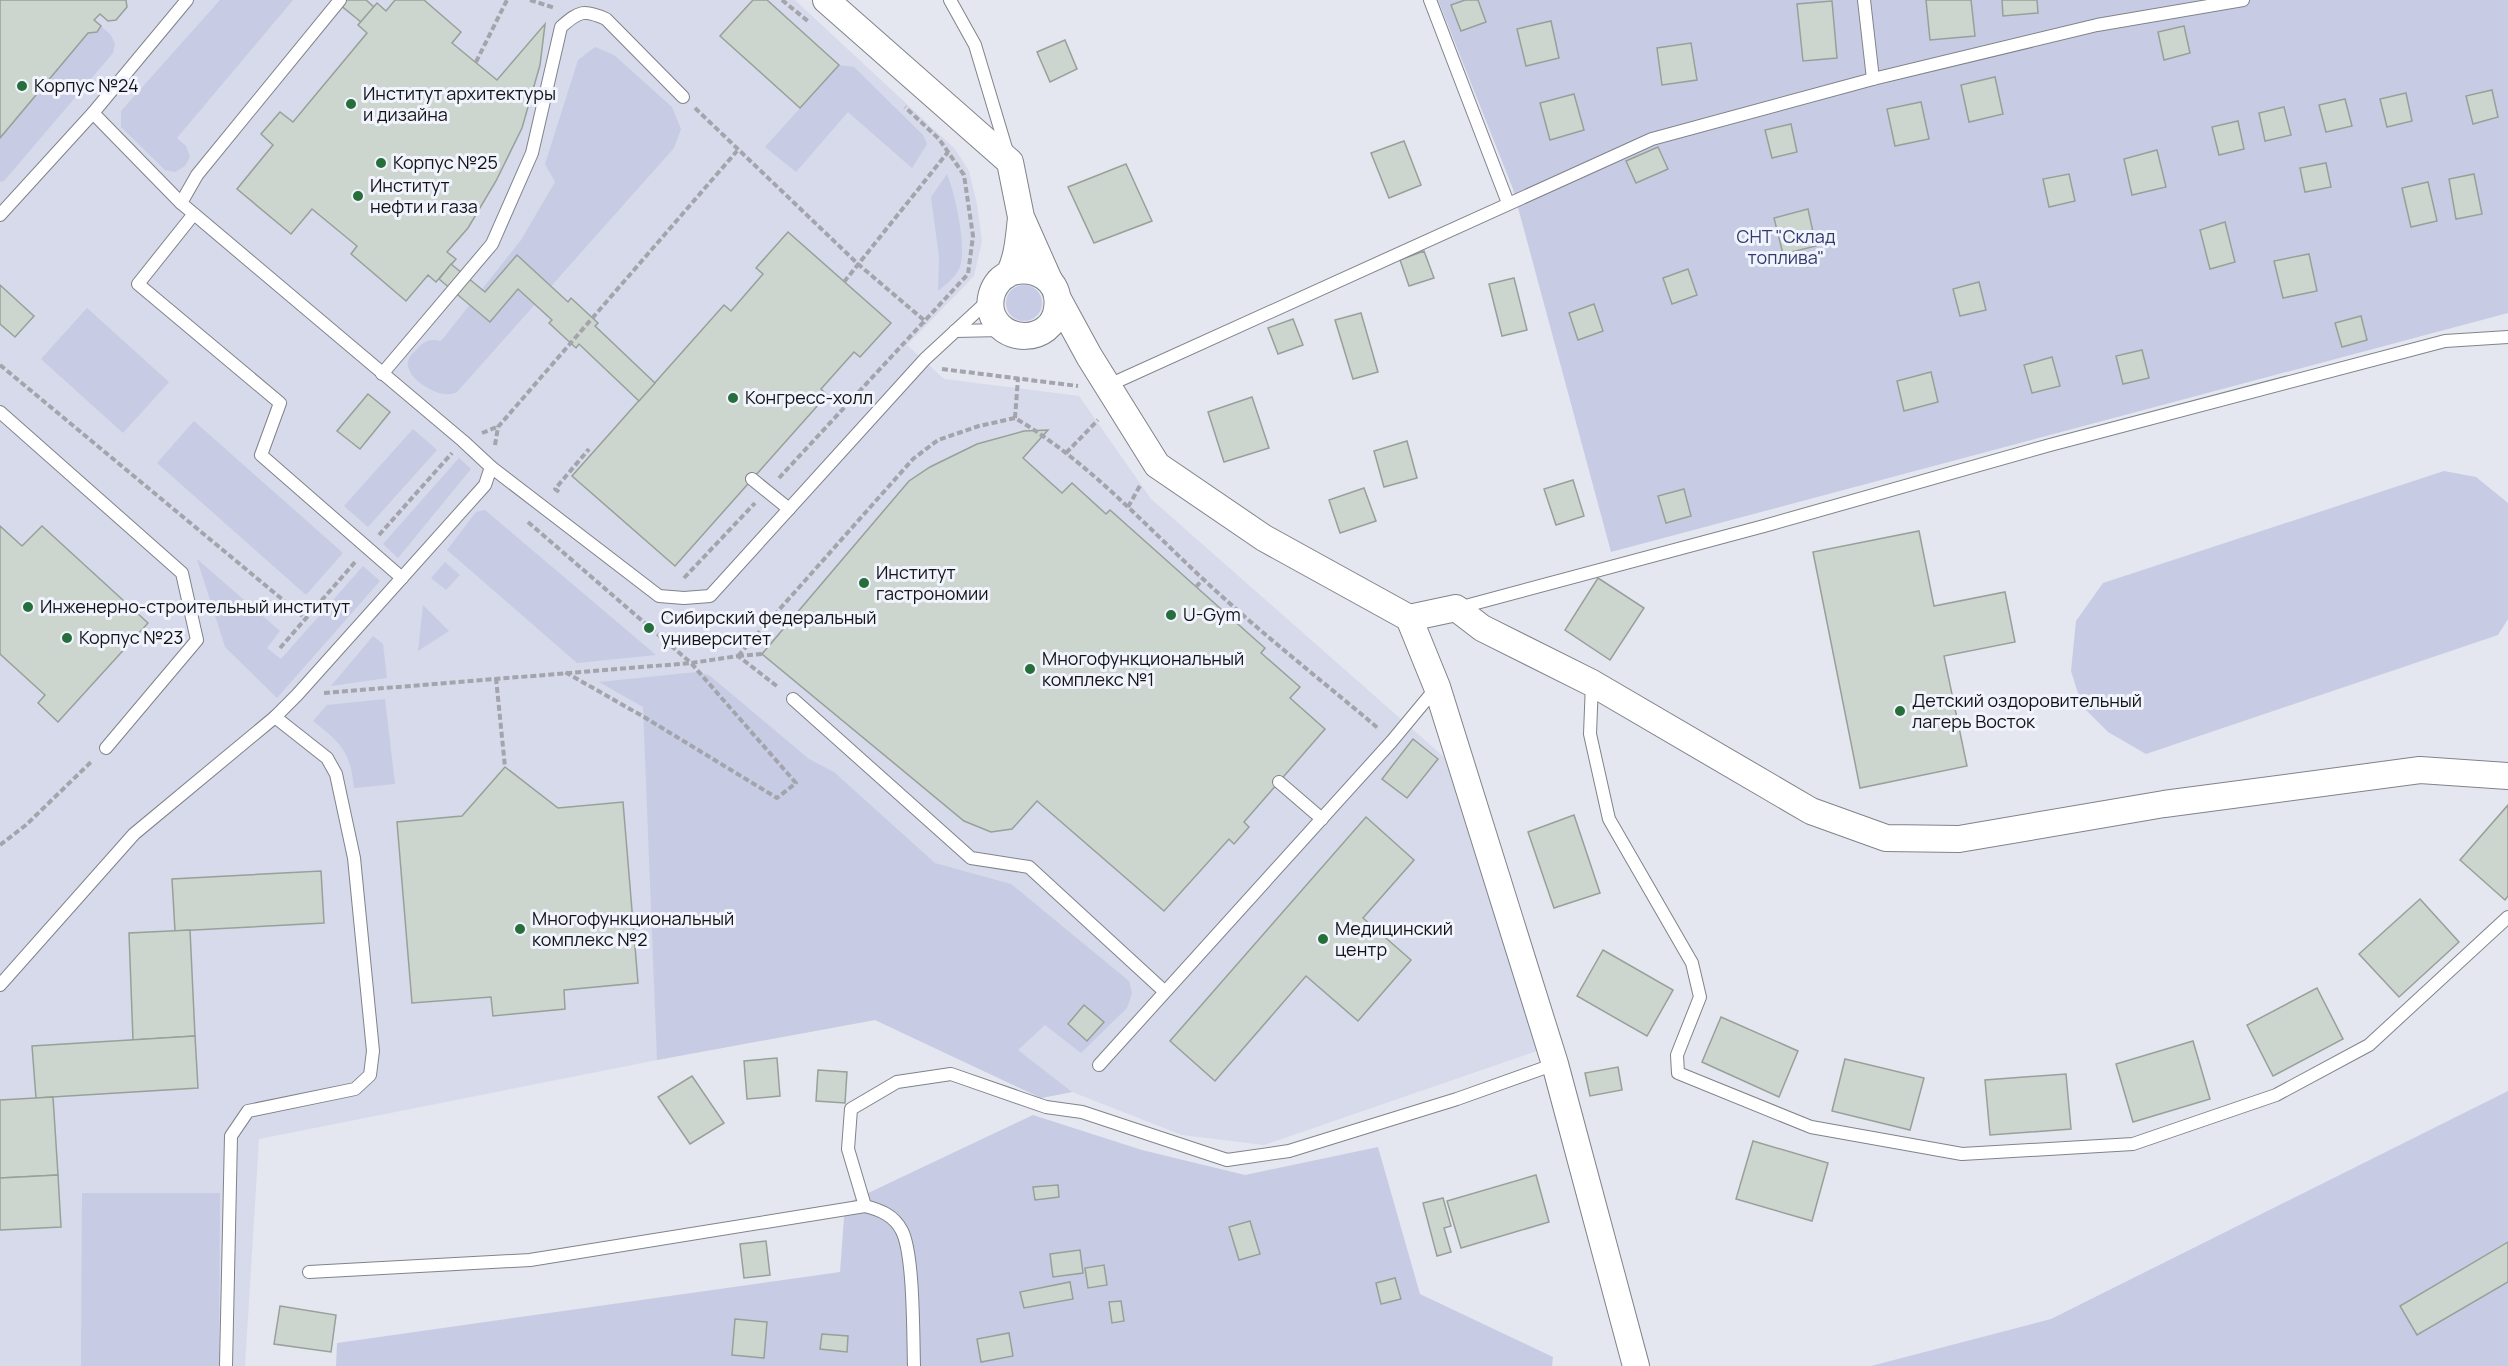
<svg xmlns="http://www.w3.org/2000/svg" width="2508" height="1366" font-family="Manrope,sans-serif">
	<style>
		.built { fill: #d6daea }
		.green { fill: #c7cce4 }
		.building { fill: #cdd5cf; stroke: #98a099; stroke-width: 1.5 }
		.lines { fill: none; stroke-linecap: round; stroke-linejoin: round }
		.lane-casing { stroke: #81838b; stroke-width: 14 }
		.street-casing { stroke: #81838b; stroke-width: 28 }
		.path { stroke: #a3a4ac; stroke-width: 4; stroke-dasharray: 6 3; stroke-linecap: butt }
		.lane { stroke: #fff; stroke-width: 12 }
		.street { stroke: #fff; stroke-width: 26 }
		.poi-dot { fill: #266e3b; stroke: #f1f4fd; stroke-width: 2 }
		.labels { text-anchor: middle; stroke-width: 6; stroke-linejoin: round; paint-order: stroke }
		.poi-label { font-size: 18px; fill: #141418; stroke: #f1f4fd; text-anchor: start }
		.park-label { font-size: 18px; fill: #343b6c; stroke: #f1f4fd }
	</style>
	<rect width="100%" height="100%" fill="#e4e6f0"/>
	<!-- built -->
	<path class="built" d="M0 0H795L955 149 969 171 977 204 982 241 974 276 907 345 944 379 1079 396 1151 499 1444 757 1537 1051 1264 1145 1182 1135 1072 1092 1041 1098 875 1020 657 1060 259 1139 245 1366H0Z"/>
	<!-- green -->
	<g class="green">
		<path d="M220 0H293L177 138 186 146 190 157 185 166 175 172 165 170 121 127V111Z"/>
		<path d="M1438 0H2508V313L1611 552 1513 189Z"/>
		<path d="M101 26 111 35 115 44 113 53 4 181 0 182V138L88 33 97 32Z"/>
		<path d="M595 47 614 55 672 107 681 129 674 148 457 392C442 401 410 381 408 366 407 359 411 355 416 350 424 341 429 338 441 341L521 240 555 182 545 164 578 60Z"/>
		<path d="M839 65 854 67 923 135 927 144 912 168 848 112 796 172 765 147Z"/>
		<path d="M947 174C955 193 969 253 958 271 954 278 945 285 938 291L939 257 931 197Z"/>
		<circle cx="1024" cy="303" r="18"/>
		<path d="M87 308 169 382 123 433 41 359Z"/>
		<path d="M194 421 343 553 306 595 157 463Z"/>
		<path d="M413 429 437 450 368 527 344 506Z"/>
		<path d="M459 458 471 469 398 558 383 544Z"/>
		<path d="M2444 471 2476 477 2508 503V619L2498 635 2146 754 2108 732 2082 706 2071 671 2076 621 2103 583Z"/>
		<path d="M485 510 656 655 577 663 447 550 476 512Z"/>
		<path d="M197 559 280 631 267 648 281 659 363 566 380 581 277 698 225 647Z"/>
		<path d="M445 562 460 575 446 590 431 578Z"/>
		<path d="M423 605 449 631 418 651Z"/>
		<path d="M373 636 383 644 387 678 331 686Z"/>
		<path d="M697 672 709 675 809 759 834 772 935 863 1011 884 1129 981 1132 993 1127 1008 1081 1053 1045 1025 1018 1050 1072 1092 1041 1098 875 1020 657 1060 643 707 599 682Z"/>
		<path d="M385 699 395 784 354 788C350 751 342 744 313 721L327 705Z"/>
		<path d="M2508 1091V1366H1871L2051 1319Z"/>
		<path d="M1033 1115 1142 1150 1245 1175 1378 1147 1420 1294 1553 1357 1552 1366H336L337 1343 840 1272 845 1204Z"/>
		<path d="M82 1193H220L219 1366H81Z"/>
	</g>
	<!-- building -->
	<g class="building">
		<path d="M0 0H126L127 7 116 20 108 21 100 14 94 20 101 26 97 32 88 33 0 138Z"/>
		<path d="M334 0H366L374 7 361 22Z"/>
		<path d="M395 0H424L461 32 452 43 497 80 545 24 540 65 522 128 496 181 468 228 447 252 456 259 436 282 428 275 406 301 351 254 357 246 312 209 291 234 237 189 273 145 261 134 280 112 293 122 367 33 358 25 377 3 386 11Z"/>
		<path d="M753 0H767L839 65 800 108 720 36Z"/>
		<path d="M1465 0H1478L1486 22 1461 31 1451 5Z"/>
		<path d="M1926 0H1971L1975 36 1930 40Z"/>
		<path d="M2002 0H2037L2038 13 2003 16Z"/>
		<path d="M1832 1 1837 58 1803 61 1797 4Z"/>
		<path d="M1551 21 1559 58 1526 66 1517 29Z"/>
		<path d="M2184 26 2190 53 2164 60 2158 32Z"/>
		<path d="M1065 40 1077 69 1050 82 1037 52Z"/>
		<path d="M1691 43 1697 80 1662 85 1657 48Z"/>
		<path d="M1995 77 2003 114 1969 122 1961 85Z"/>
		<path d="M2492 90 2498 117 2473 124 2466 96Z"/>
		<path d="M2406 93 2412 121 2387 127 2380 99Z"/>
		<path d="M1574 94 1584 130 1550 140 1540 103Z"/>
		<path d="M2345 99 2352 126 2326 132 2319 105Z"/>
		<path d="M1921 102 1929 139 1895 146 1887 109Z"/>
		<path d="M2284 107 2291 135 2265 141 2259 113Z"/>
		<path d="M2238 121 2244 149 2219 155 2212 127Z"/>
		<path d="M1791 124 1797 152 1772 158 1765 130Z"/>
		<path d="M1404 141 1421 185 1389 198 1371 153Z"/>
		<path d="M1658 147 1668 169 1636 183 1626 161Z"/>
		<path d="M2157 150 2166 187 2132 195 2124 159Z"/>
		<path d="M2326 163 2331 187 2305 192 2300 168Z"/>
		<path d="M1126 164 1152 221 1094 243 1068 187Z"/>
		<path d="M2069 174 2075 201 2049 207 2043 179Z"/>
		<path d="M2474 174 2482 214 2456 219 2449 179Z"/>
		<path d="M2428 182 2437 221 2411 227 2402 188Z"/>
		<path d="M1808 209 1816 246 1783 254 1774 218Z"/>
		<path d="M2225 222 2235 262 2210 269 2200 230Z"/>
		<path d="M788 232 891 323 860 357 854 352 821 389 827 395 675 566 572 476 724 305 731 311 763 274 756 268Z"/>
		<path d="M1424 251 1434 278 1409 286 1400 260Z"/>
		<path d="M2309 254 2317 291 2283 298 2274 261Z"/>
		<path d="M517 255 568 302 571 298 598 323 595 326 655 383 639 401 579 344 576 348 549 323 552 320 518 289 490 322 439 279 451 264 485 292Z"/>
		<path d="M1688 269 1697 295 1672 304 1663 278Z"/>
		<path d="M1514 278 1527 330 1502 336 1489 284Z"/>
		<path d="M1979 282 1986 310 1960 316 1953 289Z"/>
		<path d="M0 285 34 316 15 337 0 324Z"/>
		<path d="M1594 304 1603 331 1578 340 1569 313Z"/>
		<path d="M1361 313 1378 372 1353 379 1335 320Z"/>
		<path d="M2361 316 2367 340 2342 347 2335 323Z"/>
		<path d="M1293 319 1303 345 1278 354 1268 328Z"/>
		<path d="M2142 350 2149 378 2123 384 2116 356Z"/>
		<path d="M2052 357 2060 386 2032 393 2024 365Z"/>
		<path d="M1931 372 1938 402 1904 411 1897 381Z"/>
		<path d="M368 394 390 412 360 449 337 431Z"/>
		<path d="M1252 397 1269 448 1224 462 1208 412Z"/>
		<path d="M1048 430 1023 458 1062 493 1072 483 1106 514 1110 510 1258 642 1265 648 1261 653 1300 687 1290 698 1325 729 1244 822 1249 827 1234 844 1229 839 1164 911 1037 801 1012 829 991 832 964 821 762 654 909 481 930 467 977 444 1024 431Z"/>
		<path d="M1407 441 1417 478 1384 487 1374 451Z"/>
		<path d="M1573 480 1584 516 1556 525 1544 489Z"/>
		<path d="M1364 488 1376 521 1340 533 1329 500Z"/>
		<path d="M1684 489 1691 516 1666 523 1658 496Z"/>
		<path d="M0 526 22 546 42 526 148 623 58 722 38 703 45 695 0 654Z"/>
		<path d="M1919 531 1934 606 2005 592 2015 642 1944 656 1967 766 1860 788 1813 552Z"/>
		<path d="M1598 578 1644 608 1610 660 1565 630Z"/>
		<path d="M1413 739 1438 759 1407 798 1382 779Z"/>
		<path d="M505 767 558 808 623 802 638 983 564 990 565 1009 493 1016 491 997 412 1003 397 822 462 816Z"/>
		<path d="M2508 805V896L2505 900 2460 860Z"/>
		<path d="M1574 815 1600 893 1554 908 1528 832Z"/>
		<path d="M1366 817 1414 860 1363 918 1411 960 1358 1021 1306 976 1215 1081 1170 1041Z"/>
		<path d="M321 871 324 923 175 931 172 879Z"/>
		<path d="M2420 899 2459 942 2399 997 2359 954Z"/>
		<path d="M190 930 195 1036 133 1040 129 933Z"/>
		<path d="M1603 950 1673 990 1647 1036 1577 996Z"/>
		<path d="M2317 988 2343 1039 2273 1076 2247 1025Z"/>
		<path d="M1084 1005 1104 1022 1087 1041 1068 1024Z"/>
		<path d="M1721 1017 1798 1051 1779 1097 1702 1062Z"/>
		<path d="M195 1036 198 1088 36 1098 32 1046Z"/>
		<path d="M2193 1041 2210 1099 2133 1122 2116 1064Z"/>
		<path d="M777 1058 780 1096 747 1099 744 1061Z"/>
		<path d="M1845 1059 1924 1078 1910 1130 1832 1111Z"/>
		<path d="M1618 1067 1622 1090 1590 1096 1585 1073Z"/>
		<path d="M818 1070 847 1072 845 1103 816 1101Z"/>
		<path d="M2066 1074 2071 1129 1990 1135 1985 1080Z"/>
		<path d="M692 1076 724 1123 690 1144 658 1097Z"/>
		<path d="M53 1097 58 1175 0 1178V1100Z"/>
		<path d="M1753 1141 1828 1163 1812 1221 1736 1199Z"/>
		<path d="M58 1175 61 1227 0 1230V1178Z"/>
		<path d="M1536 1175 1549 1222 1461 1248 1447 1201Z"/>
		<path d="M1058 1185 1059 1197 1035 1200 1033 1187Z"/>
		<path d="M1443 1198 1451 1226 1444 1228 1451 1252 1437 1256 1423 1203Z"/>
		<path d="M1250 1221 1260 1254 1239 1260 1229 1227Z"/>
		<path d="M766 1241 770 1275 744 1278 740 1244Z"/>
		<path d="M2508 1242V1282L2417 1335 2400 1306Z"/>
		<path d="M1080 1250 1083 1273 1053 1277 1050 1254Z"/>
		<path d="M1104 1265 1107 1285 1088 1288 1085 1268Z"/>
		<path d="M1395 1278 1401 1299 1381 1304 1376 1283Z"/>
		<path d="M1070 1282 1073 1299 1024 1308 1020 1292Z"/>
		<path d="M1121 1301 1124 1321 1112 1323 1109 1302Z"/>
		<path d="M280 1306 336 1315 331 1352 274 1344Z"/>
		<path d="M735 1319 767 1322 764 1358 732 1355Z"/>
		<path d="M1009 1333 1013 1356 981 1362 977 1339Z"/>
		<path d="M822 1334 848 1336 847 1352 820 1349Z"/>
	</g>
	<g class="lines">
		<!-- lane casing -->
		<g class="lane-casing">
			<g id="lane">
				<path d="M950 0 975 45 1008 155"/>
				<path d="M1430 0 1508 203"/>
				<path d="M1864 0 1873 79"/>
				<path d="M93 113 187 0"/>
				<path d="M181 203 463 441 491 467"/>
				<path d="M0 215 93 113 181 203 197 175 340 0"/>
				<path d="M193 215 138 284 280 403 261 455 402 578"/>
				<path d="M955 331 1002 330"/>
				<path d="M382 374 492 244 532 153 561 27C579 11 584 9 606 19L683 97"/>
				<path d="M1109 385 1652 139 1873 79 2097 25 2243 0"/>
				<path d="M0 412 182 573 197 640 106 748"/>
				<path d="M752 479 789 509"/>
				<path d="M1458 608 1764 526 2050 445 2445 341 2508 337"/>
				<path d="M1592 683 1590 734 1609 819 1692 963 1700 997 1677 1055 1678 1073 1811 1127 1962 1154 2133 1144 2276 1095 2369 1045 2508 917"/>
				<path d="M793 699 971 858 1029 867 1164 991"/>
				<path d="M1279 782 1322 819"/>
				<path d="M0 985 134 834 275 717 297 695 485 485 491 467 659 596 684 598 710 596 925 359 990 299"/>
				<path d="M1099 1065 1392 741 1436 688"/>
				<path d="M309 1272 530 1260 865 1206"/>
				<path d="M226 1366 231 1136 248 1111 355 1089 370 1075 373 1051 354 858 336 774 327 758 275 717"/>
				<path d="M914 1366C913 1335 914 1255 902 1231 894 1215 880 1210 865 1206L848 1149 851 1109 897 1082 951 1074 1046 1107 1082 1112 1227 1160 1289 1151 1457 1099 1555 1064"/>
			</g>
		</g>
		<!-- street casing -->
		<g class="street-casing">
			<g id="street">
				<path d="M826 0 1010 162 1021 217 1049 280"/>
				<path d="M1009 273C1034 265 1062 279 1057 309 1052 344 1000 345 991 311 989 300 992 289 999 281 1002 277 1008 275 1010 272 1018 256 1019 235 1021 218"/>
				<path d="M1058 299 1089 356 1157 465 1264 538 1409 618 1437 687 1555 1064 1636 1366"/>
				<path d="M1409 618 1456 608 1482 628 1592 683 1811 811 1886 838 1959 839 2164 804 2420 770 2508 776"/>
			</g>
		</g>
		<!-- path -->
		<g class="path">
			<path d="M530 0 555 8"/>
			<path d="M782 0 809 22"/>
			<path d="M476 62 507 0"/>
			<path d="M695 108 858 264 925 321 924 323"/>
			<path d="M844 282 948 152"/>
			<path d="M0 365 306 619"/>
			<path d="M942 369 1078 386"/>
			<path d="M1015 418 1018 378"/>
			<path d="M482 433 497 427"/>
			<path d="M495 445 498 427 737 151"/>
			<path d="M1066 453 1098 420"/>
			<path d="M779 478 968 274 973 236 964 175 939 139 905 107"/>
			<path d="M559 492 555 489 589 449"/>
			<path d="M1128 507 1141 484"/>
			<path d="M528 522 691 663 738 656 778 687"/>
			<path d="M379 535 452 453"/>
			<path d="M684 578 755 503"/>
			<path d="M1196 587 1203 579"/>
			<path d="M280 648 356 561"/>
			<path d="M738 656 913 459 938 440 979 426 1015 418C1086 460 1142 522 1202 578 1258 631 1320 679 1379 729"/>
			<path d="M738 656 762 654"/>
			<path d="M496 678 505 767"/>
			<path d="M324 693 691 663 796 783 777 798 644 717 565 672"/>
			<path d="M0 845 26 825 92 761"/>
		</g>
		<!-- lane -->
		<use href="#lane" class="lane"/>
		<!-- street -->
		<use href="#street" class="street"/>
	</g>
	<!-- markers -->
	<g class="poi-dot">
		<circle cx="22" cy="86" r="6"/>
		<circle cx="351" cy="104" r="6"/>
		<circle cx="381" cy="163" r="6"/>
		<circle cx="358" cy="196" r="6"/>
		<circle cx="733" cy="398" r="6"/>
		<circle cx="864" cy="583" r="6"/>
		<circle cx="28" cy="607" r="6"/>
		<circle cx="1171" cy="615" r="6"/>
		<circle cx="649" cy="628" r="6"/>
		<circle cx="67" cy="638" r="6"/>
		<circle cx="1030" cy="669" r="6"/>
		<circle cx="1900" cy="711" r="6"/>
		<circle cx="520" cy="929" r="6"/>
		<circle cx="1323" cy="939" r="6"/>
	</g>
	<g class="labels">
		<!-- poi labels -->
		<g class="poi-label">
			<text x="34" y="92">Корпус №24</text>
			<text x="363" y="100">Институт архитектуры<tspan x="363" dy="21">и дизайна</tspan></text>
			<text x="393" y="169">Корпус №25</text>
			<text x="370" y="192">Институт<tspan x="370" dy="21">нефти и газа</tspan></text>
			<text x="745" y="404">Конгресс-холл</text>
			<text x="876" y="579">Институт<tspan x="876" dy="21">гастрономии</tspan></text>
			<text x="40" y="613">Инженерно-строительный институт</text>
			<text x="1183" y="621">U-Gym</text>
			<text x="661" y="624">Сибирский федеральный<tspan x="661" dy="21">университет</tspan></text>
			<text x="79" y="644">Корпус №23</text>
			<text x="1042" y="665">Многофункциональный<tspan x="1042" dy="21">комплекс №1</tspan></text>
			<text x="1912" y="707">Детский оздоровительный<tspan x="1912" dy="21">лагерь Восток</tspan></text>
			<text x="532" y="925">Многофункциональный<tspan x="532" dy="21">комплекс №2</tspan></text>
			<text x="1335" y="935">Медицинский<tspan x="1335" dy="21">центр</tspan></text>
		</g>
		<!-- park labels -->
		<g class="park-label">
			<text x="1786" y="243">СНТ "Склад<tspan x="1786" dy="21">топлива"</tspan></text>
		</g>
	</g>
</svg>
